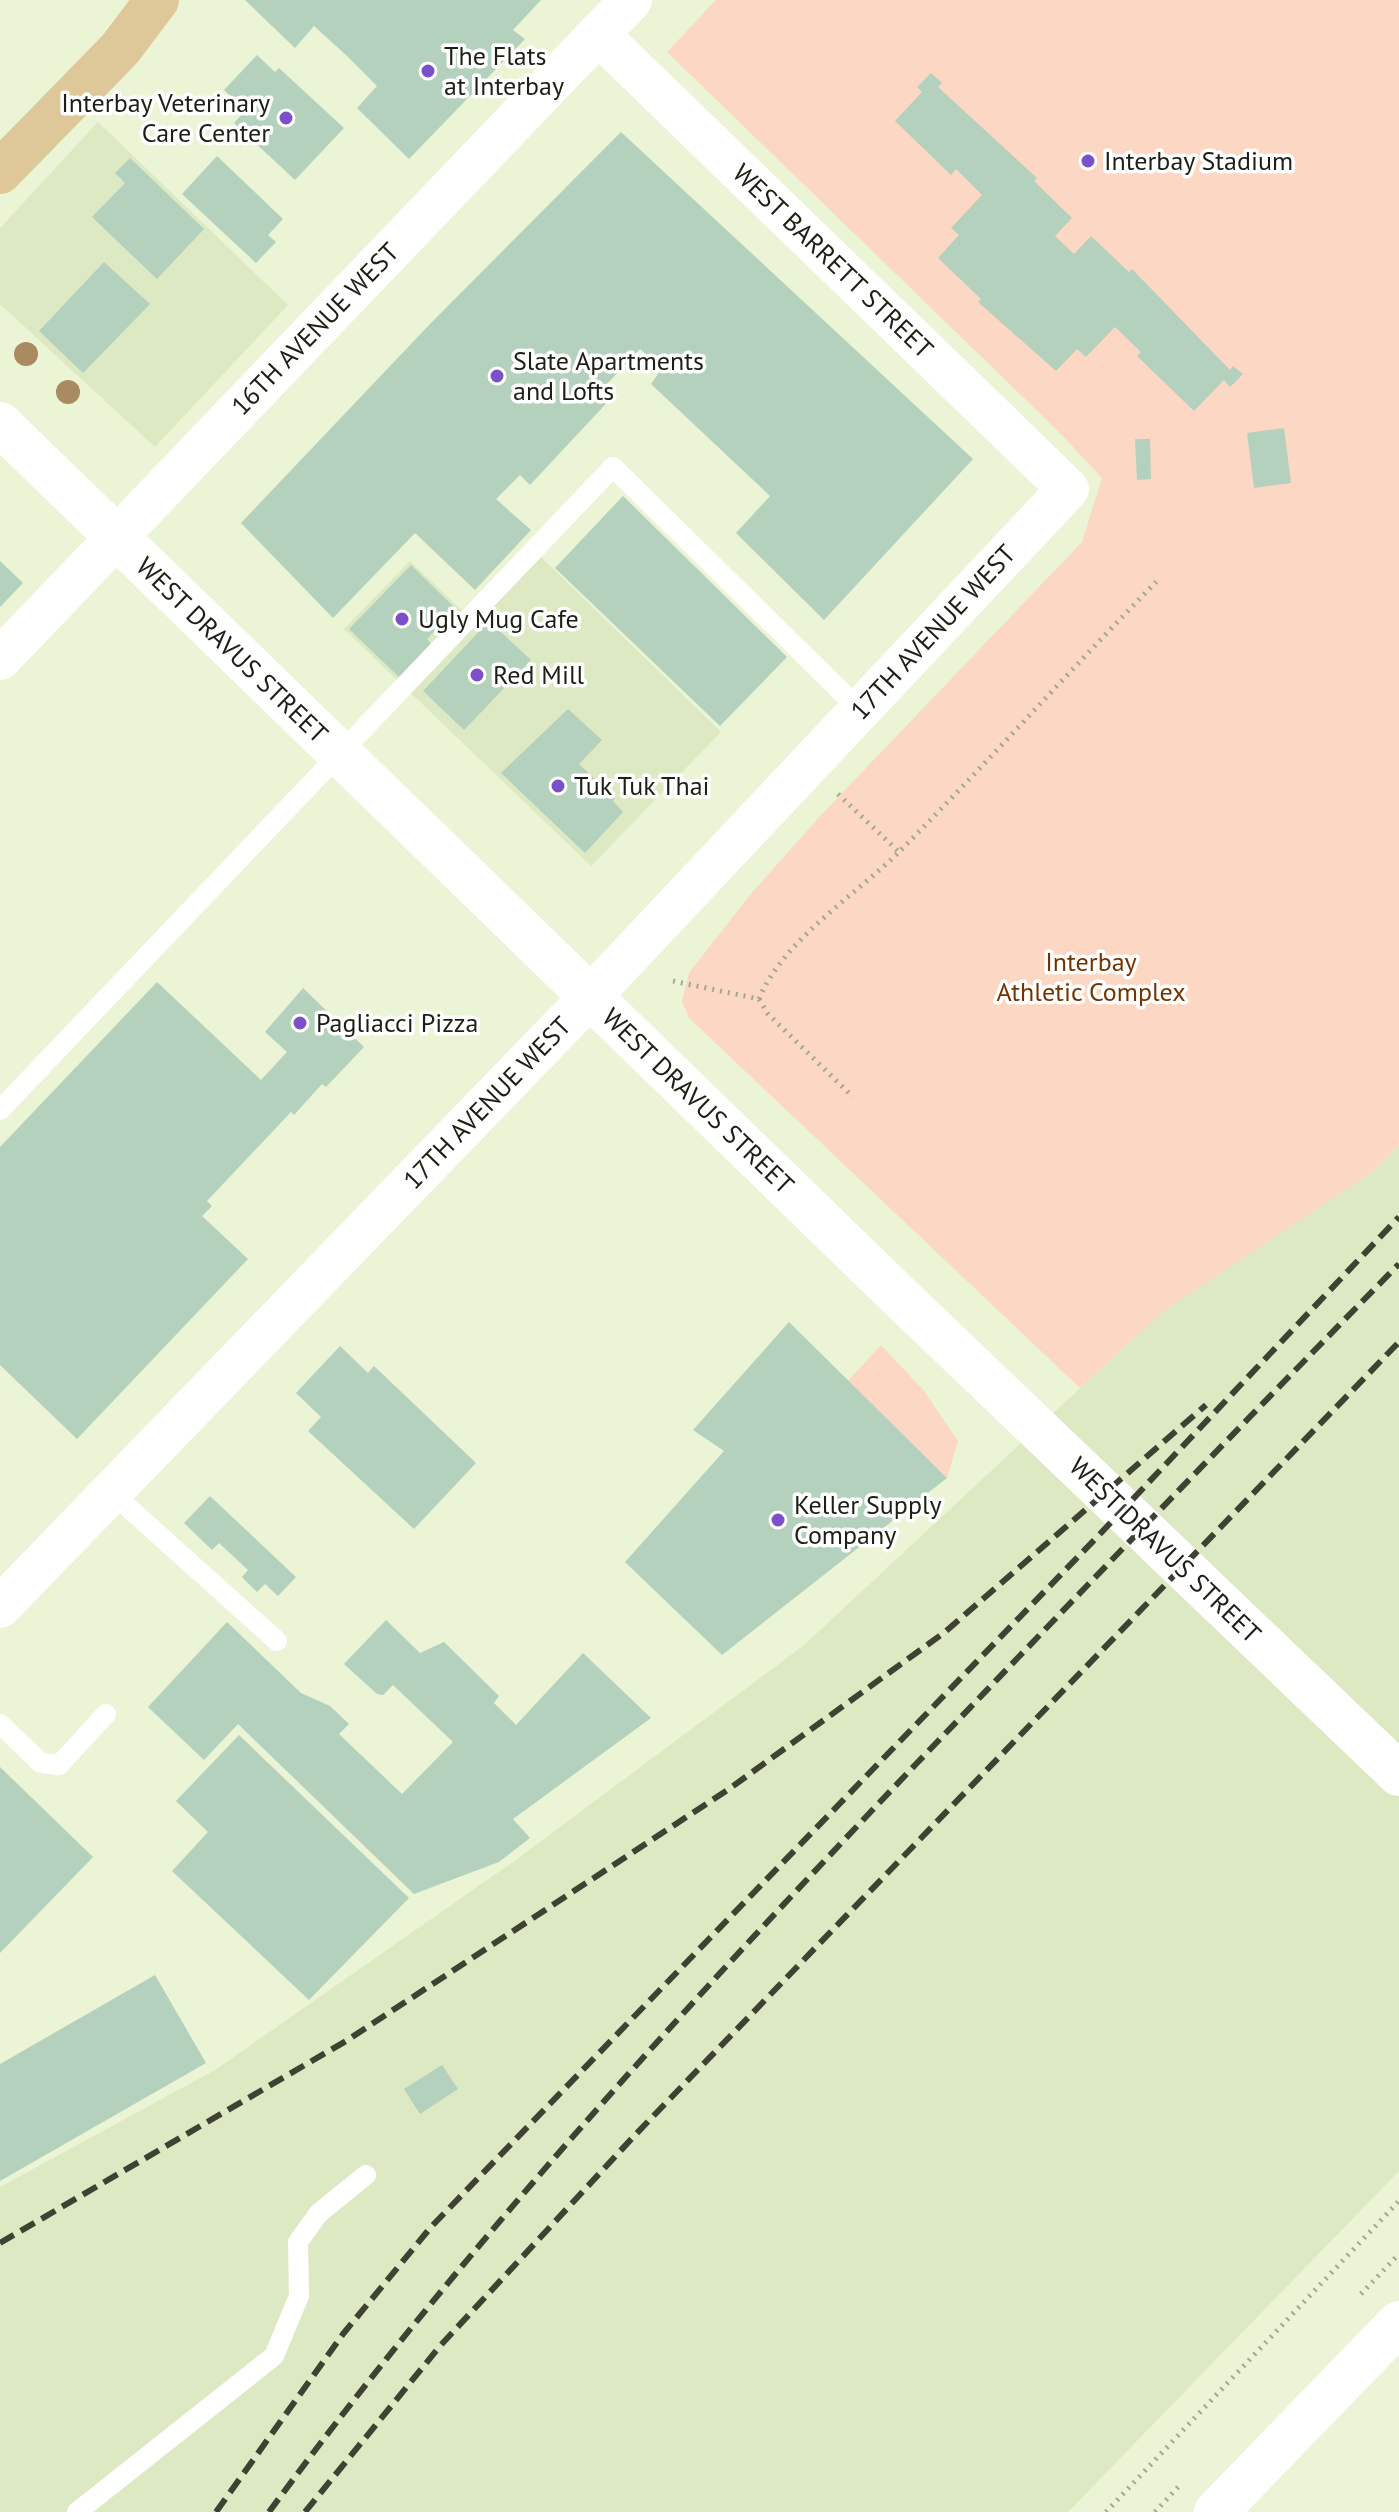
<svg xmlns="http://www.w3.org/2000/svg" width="1399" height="2512" font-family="'PT Sans',sans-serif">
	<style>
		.built { fill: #dde9c2 }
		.green { fill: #fcd7c3 }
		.building { fill: #b4d1bd }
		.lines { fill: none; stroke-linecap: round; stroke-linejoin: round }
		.path { stroke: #a2a990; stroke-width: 5; stroke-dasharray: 2 6; stroke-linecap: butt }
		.lane { stroke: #fff; stroke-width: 20 }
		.street { stroke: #fff; stroke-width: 42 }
		.secondary { stroke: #fff; stroke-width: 44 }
		.primary { stroke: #dec899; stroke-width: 44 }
		.rail { stroke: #3e4233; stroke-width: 6; stroke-dasharray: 16 8; stroke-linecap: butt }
		.tree { fill: #aa8a60 }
		.poi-dot { fill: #7a51ca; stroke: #fff; stroke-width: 3 }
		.labels { text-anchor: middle; stroke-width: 7; stroke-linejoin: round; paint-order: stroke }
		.poi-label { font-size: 26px; fill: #1c1f13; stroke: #fff; text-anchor: start }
		.street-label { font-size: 26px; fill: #1c1f13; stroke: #fff }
		.park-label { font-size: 26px; fill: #743300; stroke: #fff }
	</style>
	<rect width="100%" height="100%" fill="#ebf4d5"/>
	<!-- built -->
	<g class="built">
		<path d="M98 122 288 305 155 447 0 304V228Z"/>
		<path d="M541 557 721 732 591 866 344 629 410 561 476 624Z"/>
		<path d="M1399 1145V2171L1068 2512H0V2187L215 2070 513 1862 803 1646 1162 1312 1372 1172Z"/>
	</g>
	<!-- green -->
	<g class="green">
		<path d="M716 0H1399V1145L1372 1172 1162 1312 1080 1388 689 1018 682 1001 689 973 750 895 823 813 1082 542 1102 478 1058 431 667 52Z"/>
		<path d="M881 1345 924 1391 958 1441 947 1478 848 1381Z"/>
	</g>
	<!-- building -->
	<g class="building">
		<path d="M245 0H541L513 30 525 39 409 159 357 108 377 86 347 56 314 26 295 48Z"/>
		<path d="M257 55 275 72 279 68 344 128 295 180 234 123 243 113 238 108 240 105 224 90Z"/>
		<path d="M931 73 942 83 938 87 1037 178 1034 181 1072 218 1055 236 1074 254 1091 236 1129 272 1132 269 1230 370 1233 366 1243 374 1230 387 1224 380 1194 411 1137 356 1141 352 1115 327 1086 357 1077 349 1056 371 978 302 981 299 938 258 959 235 951 228 982 195 956 169 951 175 895 121 922 92 917 87Z"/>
		<path d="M621 132 973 459 824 620 736 533 770 496 651 384 662 368 640 349 606 385 616 393 530 485 520 475 496 499 531 530 475 590 415 533 333 618 241 523 430 324Z"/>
		<path d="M217 156 283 219 268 235 276 242 256 263 182 194Z"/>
		<path d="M130 158 204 229 157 279 92 217 125 183 115 173Z"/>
		<path d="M104 262 150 304 83 373 39 331Z"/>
		<path d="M1284 428 1291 483 1254 488 1247 433Z"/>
		<path d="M1135 439H1150L1151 479 1137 480Z"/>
		<path d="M623 496 787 657 720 726 555 568Z"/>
		<path d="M0 561 23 583 0 607Z"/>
		<path d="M411 565 456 609 427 639 433 646 401 679 349 629Z"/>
		<path d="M489 621 531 660 464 730 423 691Z"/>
		<path d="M568 709 602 740 579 764 615 798 613 801 623 812 585 853 501 773Z"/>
		<path d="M157 982 261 1080 287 1052 265 1032 303 988 364 1047 326 1087 322 1084 294 1115 291 1112 207 1201 212 1206 202 1216 248 1259 77 1439 0 1365V1147Z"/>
		<path d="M789 1322 947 1478 722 1655 625 1562 724 1451 693 1430Z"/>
		<path d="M340 1346 368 1373 374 1366 476 1463 414 1529 308 1431 321 1417 296 1393Z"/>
		<path d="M210 1496 296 1577 278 1596 265 1584 257 1592 242 1577 248 1570 219 1543 212 1550 184 1523Z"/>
		<path d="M386 1620 420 1653 444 1642 499 1696 494 1703 516 1725 583 1653 651 1718 513 1819 530 1838 499 1862 414 1894 238 1724 204 1760 148 1707 227 1622 301 1693 330 1706 349 1724 339 1734 402 1794 453 1742 393 1685 383 1695 377 1694 344 1664Z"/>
		<path d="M239 1735 409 1898 309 2000 172 1871 208 1832 176 1801Z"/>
		<path d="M0 1767 93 1857 0 1953Z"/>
		<path d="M155 1975 206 2063 0 2181V2064Z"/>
		<path d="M442 2065 458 2089 420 2114 404 2089Z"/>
	</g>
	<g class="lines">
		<!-- path -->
		<g class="path">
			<path d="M838 794 899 852"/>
			<path d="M673 981 759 999 768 1014 853 1097"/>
			<path d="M759 999C783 940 856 895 901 850 988 762 1071 669 1158 580"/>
			<path d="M1361 2294 1399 2254"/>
			<path d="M1106 2512 1399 2201"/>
			<path d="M1155 2512 1178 2487"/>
		</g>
		<!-- lane -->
		<g class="lane">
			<path d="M0 1110 613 467 860 710"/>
			<path d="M111 1492 277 1641"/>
			<path d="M0 1724 41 1763 59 1765 106 1714"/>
			<path d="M77 2512 274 2356 299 2296 298 2242 319 2213 366 2175"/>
		</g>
		<!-- street -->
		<g class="street">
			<path d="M0 659 631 0"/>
			<path d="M0 1607 590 997 1068 489 598 34"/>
		</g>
		<!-- secondary -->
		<g class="secondary">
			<path d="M0 424 901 1298 1399 1774"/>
			<path d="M1216 2512 1399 2323"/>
		</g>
		<!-- primary -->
		<path class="primary" d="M0 172 120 49 157 0"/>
		<!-- rail -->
		<g class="rail">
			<path d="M0 2243 346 2041 729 1789 945 1632 1206 1405"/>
			<path d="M216 2512 343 2334 431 2227 1099 1535 1399 1217"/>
			<path d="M269 2512C465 2245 689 2003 917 1763 1077 1596 1237 1429 1399 1264"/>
			<path d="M305 2512 440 2346 636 2134 1399 1342"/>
		</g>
	</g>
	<!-- trees -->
	<g class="tree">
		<circle cx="26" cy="354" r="12"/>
		<circle cx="68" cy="392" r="12"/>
	</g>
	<!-- markers -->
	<g class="poi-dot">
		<circle cx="428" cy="71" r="8"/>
		<circle cx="286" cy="118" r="8"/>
		<circle cx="1088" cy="161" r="8"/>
		<circle cx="497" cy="376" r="8"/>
		<circle cx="402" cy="619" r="8"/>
		<circle cx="477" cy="675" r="8"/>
		<circle cx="558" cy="786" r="8"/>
		<circle cx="300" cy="1023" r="8"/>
		<circle cx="778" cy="1520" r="8"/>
	</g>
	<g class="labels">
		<!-- poi labels -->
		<g class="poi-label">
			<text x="444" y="65">The Flats<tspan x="444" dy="30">at Interbay</tspan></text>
			<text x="270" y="112" text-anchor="end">Interbay Veterinary<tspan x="270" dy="30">Care Center</tspan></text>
			<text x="1104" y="170">Interbay Stadium</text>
			<text x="513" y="370">Slate Apartments<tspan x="513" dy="30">and Lofts</tspan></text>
			<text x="418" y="628">Ugly Mug Cafe</text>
			<text x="493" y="684">Red Mill</text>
			<text x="574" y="795">Tuk Tuk Thai</text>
			<text x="316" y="1032">Pagliacci Pizza</text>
			<text x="794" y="1514">Keller Supply<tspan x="794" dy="30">Company</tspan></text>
		</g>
		<!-- street labels -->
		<g class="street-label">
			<text transform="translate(833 261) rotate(44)" y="9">WEST BARRETT STREET</text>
			<text transform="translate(315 329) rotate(-46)" y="9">16TH AVENUE WEST</text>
			<text transform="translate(933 632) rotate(-47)" y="9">17TH AVENUE WEST</text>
			<text transform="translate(232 650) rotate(44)" y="9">WEST DRAVUS STREET</text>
			<text transform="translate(698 1101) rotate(44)" y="9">WEST DRAVUS STREET</text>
			<text transform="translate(487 1103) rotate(-46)" y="9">17TH AVENUE WEST</text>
			<text transform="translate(1165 1550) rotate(44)" y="9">WEST DRAVUS STREET</text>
		</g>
		<!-- park labels -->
		<g class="park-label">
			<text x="1091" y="971">Interbay<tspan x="1091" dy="30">Athletic Complex</tspan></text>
		</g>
	</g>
</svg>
